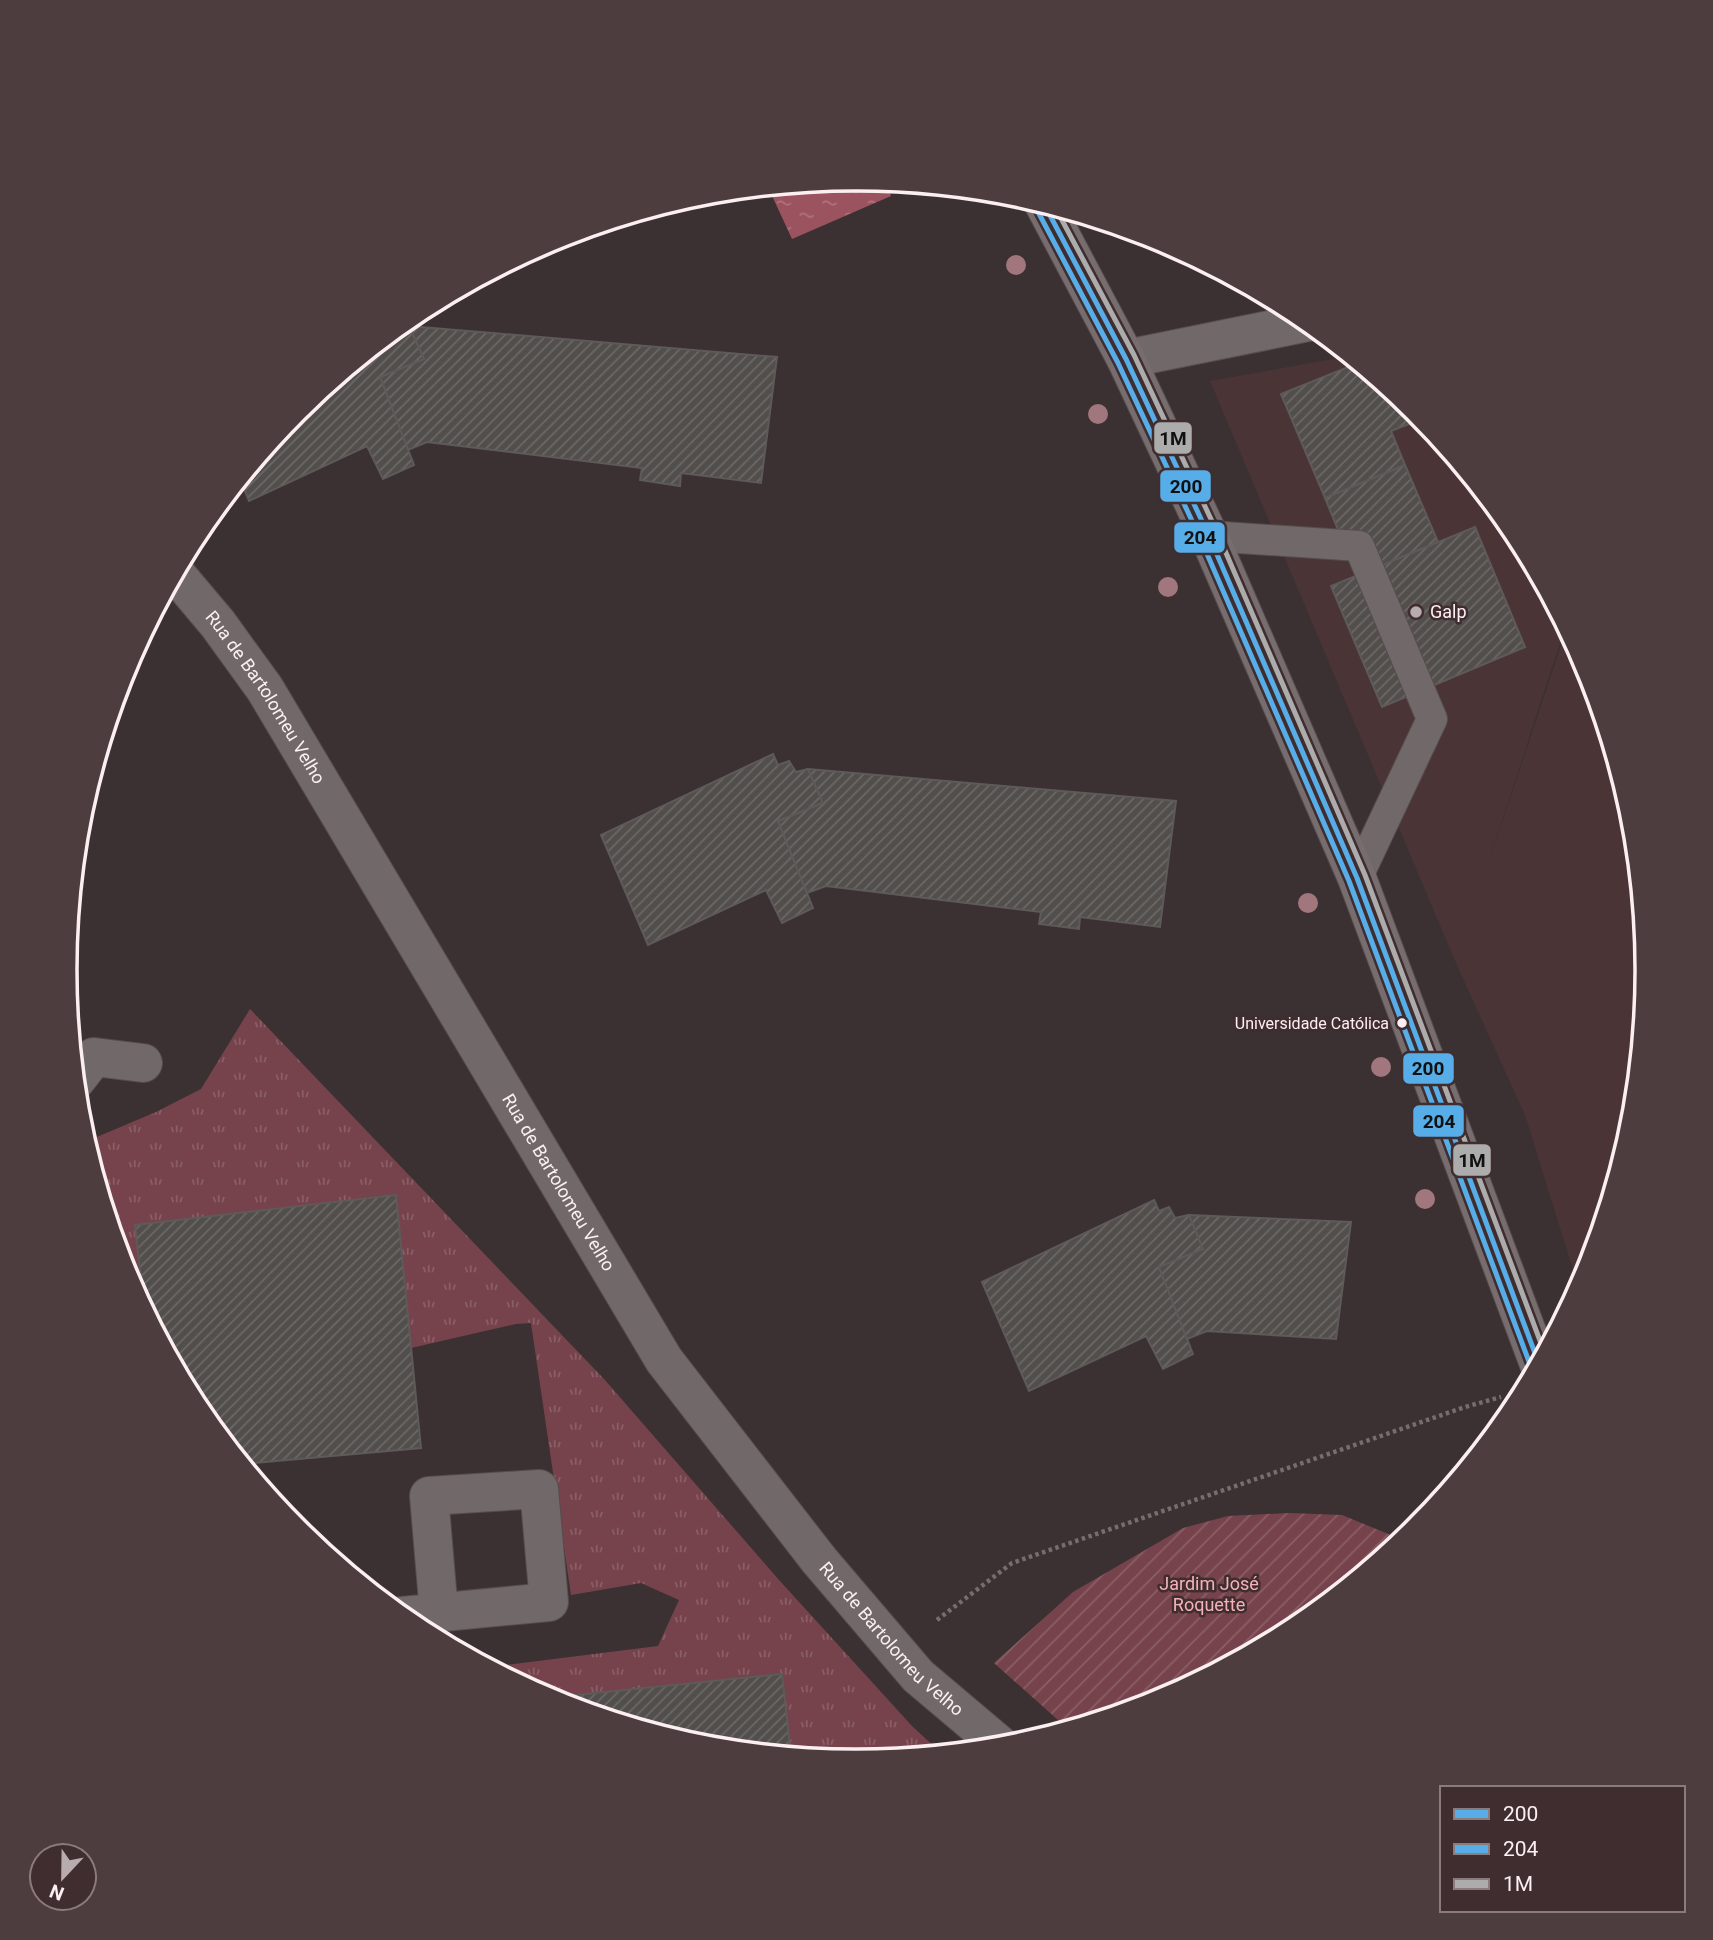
<svg xmlns="http://www.w3.org/2000/svg" width="1713" height="1940" font-family="Roboto,sans-serif">
	<style>
		.built { fill: #4b3436 }
		.grass { fill: url(#grass-tufts) }
		.garden { fill: url(#garden-furrows) }
		.water { fill: url(#water-ripples) }
		.building { fill: url(#building-hatch); stroke: #5e5a5a; stroke-width: 2 }
		.lines { fill: none; stroke-linecap: round; stroke-linejoin: round }
		.service-casing { stroke: #564d4e; stroke-width: 32 }
		.minor-casing { stroke: #564d4e; stroke-width: 40 }
		.tertiary-casing { stroke: #564d4e; stroke-width: 40 }
		.secondary-casing { stroke: #564d4e; stroke-width: 40 }
		.path { stroke: #766d6e; stroke-width: 4.5; stroke-dasharray: 3.5 3.5; stroke-linecap: butt }
		.service { stroke: #716869; stroke-width: 30 }
		.minor { stroke: #716869; stroke-width: 38 }
		.tertiary { stroke: #716869; stroke-width: 38 }
		.secondary { stroke: #776d6e; stroke-width: 38 }
		.bus-1-casing { stroke: #3f2d2f; stroke-width: 10 }
		.bus-2-casing { stroke: #3f2d2f; stroke-width: 10 }
		.bus-3-casing { stroke: #3f2d2f; stroke-width: 10 }
		.bus-1 { stroke: #56ade7; stroke-width: 5 }
		.bus-2 { stroke: #56ade7; stroke-width: 5 }
		.bus-3 { stroke: #acacac; stroke-width: 5 }
		.tree { fill: #a1777d }
		.poi-dot { fill: #b8acae; stroke: #3f2d2f; stroke-width: 2.5 }
		.bus-dot { fill: #fceff1; stroke: #3f2d2f; stroke-width: 2.5 }
		.labels { text-anchor: middle; stroke-width: 5; stroke-linejoin: round; paint-order: stroke }
		.bus-label { font-size: 16px; fill: #fceff1; stroke: #3f2d2f; text-anchor: end }
		.poi-label { font-size: 18px; fill: #fceff1; stroke: #3f2d2f; text-anchor: start }
		.street-label { font-size: 18px; fill: #fceff1; stroke: #3f2d2f }
		.park-label { font-size: 18px; fill: #f5b1ba; stroke: #3f2d2f }
		.rim { fill: none; stroke: #fceff1; stroke-width: 3.5 }
		.line-badge { stroke: #3f2d2f; stroke-width: 2.5 }
		.pale-badge-label { font-size: 19px; text-anchor: middle; font-weight: bold; fill: #111 }
	</style>
	<defs>
		<pattern id="grass-tufts" width="24" height="20" patternUnits="userSpaceOnUse" patternTransform="scale(1.75)"><rect width="24" height="20" fill="#76434c"/><path d="M3 7l-1-3M5 7V3M7 7l1-3M15 17l-1-3M17 17v-4M19 17l1-3" fill="none" stroke="#8a5e66"/></pattern>
		<pattern id="garden-furrows" width="10" height="10" patternUnits="userSpaceOnUse" patternTransform="scale(1.75)"><rect width="10" height="10" fill="#76434c"/><path d="M-1 1l2-2M0 10L10 0M9 11l2-2" fill="none" stroke="#8a5e66"/></pattern>
		<pattern id="water-ripples" width="26" height="14" patternUnits="userSpaceOnUse" patternTransform="scale(1.75)"><rect width="26" height="14" fill="#9b5360"/><path d="M2 4q2-2 4 0t4 0M15 11q2-2 4 0t4 0" fill="none" stroke="#af747f"/></pattern>
		<pattern id="building-hatch" width="6" height="6" patternUnits="userSpaceOnUse" patternTransform="scale(1.75)"><rect width="6" height="6" fill="#514e4c"/><path d="M-1 1l2-2M0 6l6-6M5 7l2-2" fill="none" stroke="#6b6866"/></pattern>
	</defs>
	<rect width="100%" height="100%" fill="#3b3132"/>
	<!-- built -->
	<path class="built" d="M1350 356 1417 410 1515 530 1566 625 1484 876 1567 628 1588 667 1633 816 1648 970 1633 1125 1588 1273 1579 1289 1525 1115 1456 963 1210 381Z"/>
	<!-- grass -->
	<path class="grass" d="M250 1009 604 1379 779 1580 912 1726 941 1753 856 1762 702 1746 553 1701 489 1667 658 1646 679 1600 641 1583 571 1595 531 1323 516 1324 411 1348 396 1195 136 1225 144 1308 125 1273 85 1142 156 1112 201 1089Z"/>
	<!-- garden -->
	<path class="garden" d="M1289 1513 1342 1515 1403 1540 1296 1629 1159 1702 1068 1729 994 1663 1073 1592 1183 1528 1228 1516Z"/>
	<!-- water -->
	<path class="water" d="M857 178 885 181 891 196 792 239 768 187Z"/>
	<!-- building -->
	<g class="building">
		<path d="M409 326 777 357 761 483 681 473 680 486 640 480 642 468 427 442 408 450 380 377 424 359Z"/>
		<path d="M409 326 424 359 380 377 414 465 383 479 367 446 249 501 240 479 297 410 396 329Z"/>
		<path d="M1358 363 1363 366 1368 380 1376 377 1417 410 1422 419 1391 431 1405 465 1325 498 1281 394Z"/>
		<path d="M1405 465 1438 542 1357 576 1325 498Z"/>
		<path d="M1502 515 1515 530 1527 553 1520 557Z"/>
		<path d="M1475 527 1525 647 1382 707 1331 586Z"/>
		<path d="M773 754 778 765 789 761 796 772 808 769 823 803 778 821 813 908 782 923 766 890 648 945 601 835Z"/>
		<path d="M808 769 1176 801 1160 927 1080 917 1079 929 1039 924 1041 912 826 886 807 893 778 821 823 803Z"/>
		<path d="M396 1195 421 1448 243 1464 198 1410 144 1308 135 1225Z"/>
		<path d="M1154 1200 1159 1211 1169 1207 1175 1218 1189 1215 1203 1249 1159 1267 1193 1354 1163 1369 1146 1336 1029 1391 982 1282Z"/>
		<path d="M1189 1215 1351 1222 1336 1339 1207 1331 1187 1339 1159 1267 1203 1249Z"/>
		<path d="M782 1674 791 1755 702 1746 547 1698Z"/>
	</g>
	<g class="lines">
		<!-- service casing -->
		<g class="service-casing">
			<path id="service" d="M1209 536 1359 546 1432 719 1357 878"/>
		</g>
		<!-- minor casing -->
		<g class="minor-casing">
			<g id="minor">
				<path d="M1126 359 1309 322"/>
				<path d="M76 1080 94 1057 143 1063"/>
				<path d="M402 1616 549 1602 539 1489 429 1496 439 1613"/>
			</g>
		</g>
		<!-- tertiary casing -->
		<g class="tertiary-casing">
			<g id="tertiary">
				<path id="s1" d="M175 573 218 624 265 689 664 1360 819 1560 918 1676 1002 1747"/>
			</g>
		</g>
		<!-- secondary casing -->
		<g class="secondary-casing">
			<path id="secondary" d="M1044 204 1126 359 1209 536 1357 878 1539 1364"/>
		</g>
		<!-- path -->
		<path class="path" d="M937 1620 1012 1563 1465 1407 1501 1397"/>
		<!-- service -->
		<use href="#service" class="service"/>
		<!-- minor -->
		<use href="#minor" class="minor"/>
		<!-- tertiary -->
		<use href="#tertiary" class="tertiary"/>
		<!-- secondary -->
		<use href="#secondary" class="secondary"/>
		<!-- bus-1 casing -->
		<g class="bus-1-casing">
			<path id="bus-1" d="M1044 204 1126 359 1209 536 1357 878 1539 1364"/>
		</g>
		<!-- bus-2 casing -->
		<g class="bus-2-casing">
			<path id="bus-2" d="M1036 208 1118 363 1201 540 1349 881 1531 1367"/>
		</g>
		<!-- bus-3 casing -->
		<g class="bus-3-casing">
			<path id="bus-3" d="M1055 207 1134 355 1217 532 1365 875 1545 1354"/>
		</g>
		<!-- bus-1 -->
		<use href="#bus-1" class="bus-1"/>
		<!-- bus-2 -->
		<use href="#bus-2" class="bus-2"/>
		<!-- bus-3 -->
		<use href="#bus-3" class="bus-3"/>
	</g>
	<!-- trees -->
	<g class="tree">
		<circle cx="1016" cy="265" r="10"/>
		<circle cx="1098" cy="414" r="10"/>
		<circle cx="1168" cy="587" r="10"/>
		<circle cx="1308" cy="903" r="10"/>
		<circle cx="1381" cy="1067" r="10"/>
		<circle cx="1425" cy="1199" r="10"/>
	</g>
	<!-- markers -->
	<circle class="poi-dot" cx="1416" cy="612" r="7"/>
	<circle class="bus-dot" cx="1402" cy="1023" r="6"/>
	<g class="labels">
		<!-- bus labels -->
		<g class="bus-label">
			<text x="1389" y="1029">Universidade Católica</text>
		</g>
		<!-- poi labels -->
		<g class="poi-label">
			<text x="1430" y="618">Galp</text>
		</g>
		<!-- street labels -->
		<g class="street-label">
			<text dy="6" stroke="none"><textPath href="#s1" startOffset="154">Rua de Bartolomeu Velho</textPath></text>
			<text dy="6" stroke="none"><textPath href="#s1" startOffset="721">Rua de Bartolomeu Velho</textPath></text>
			<text dy="6" stroke="none"><textPath href="#s1" startOffset="1288">Rua de Bartolomeu Velho</textPath></text>
		</g>
		<!-- park labels -->
		<g class="park-label">
			<text x="1209" y="1590">Jardim José<tspan x="1209" dy="21">Roquette</tspan></text>
		</g>
	</g>
	<!-- crop -->
	<path d="M0 0H1713V1940H0ZM77 970a779 779 0 1 1 1558 0a779 779 0 1 1-1558 0Z" fill="#4e3d3f" fill-rule="evenodd"/>
	<path class="rim" d="M77 970a779 779 0 1 1 1558 0a779 779 0 1 1-1558 0Z"/>
	<g class="line-badge">
		<rect x="1153" y="421" width="40" height="34" rx="7" fill="#acacac"/>
		<rect x="1159" y="469" width="53" height="34" rx="7" fill="#56ade7"/>
		<rect x="1173" y="521" width="53" height="33" rx="7" fill="#56ade7"/>
		<rect x="1402" y="1052" width="53" height="33" rx="7" fill="#56ade7"/>
		<rect x="1412" y="1104" width="53" height="34" rx="7" fill="#56ade7"/>
		<rect x="1452" y="1143" width="40" height="34" rx="7" fill="#acacac"/>
	</g>
	<g class="pale-badge-label">
		<text x="1173" y="445">1M</text>
		<text x="1186" y="493">200</text>
		<text x="1200" y="544">204</text>
		<text x="1428" y="1075">200</text>
		<text x="1439" y="1128">204</text>
		<text x="1472" y="1167">1M</text>
	</g>
	<!-- legend -->
	<rect x="1440" y="1786" width="245" height="126" fill="#3f2d2f" stroke="#8b7b7d" stroke-width="2"/>
	<rect x="1454" y="1809" width="35" height="10" fill="#56ade7" stroke="#8b7b7d" stroke-width="2"/>
	<text x="1503" y="1821" font-size="21" fill="#fceff1">200</text>
	<rect x="1454" y="1844" width="35" height="10" fill="#56ade7" stroke="#8b7b7d" stroke-width="2"/>
	<text x="1503" y="1856" font-size="21" fill="#fceff1">204</text>
	<rect x="1454" y="1879" width="35" height="10" fill="#acacac" stroke="#8b7b7d" stroke-width="2"/>
	<text x="1503" y="1891" font-size="21" fill="#fceff1">1M</text>
	<!-- north arrow -->
	<g transform="translate(63 1877) rotate(202)"><circle r="33" fill="#3f2d2f" stroke="#8b7b7d" stroke-width="2"/>
	<path d="M0-5L12 26L0 18L-12 26Z" fill="#b8acae"/>
	<text y="-10" font-size="19" font-weight="bold" text-anchor="middle" fill="#fceff1">N</text>
	</g>
</svg>
